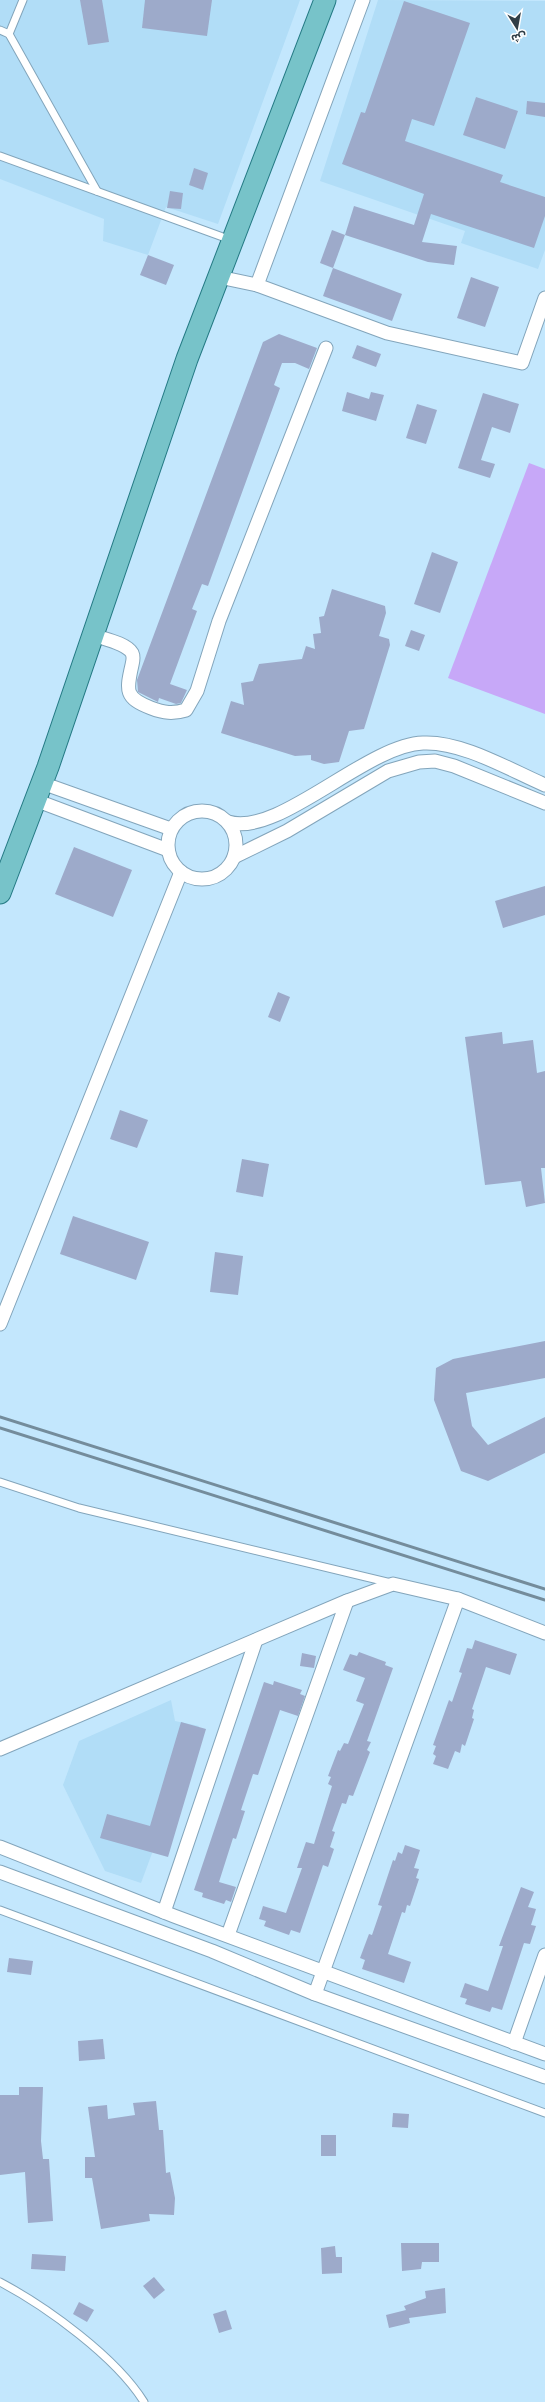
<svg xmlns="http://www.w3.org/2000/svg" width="545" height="2402" font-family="'Asap Condensed','Noto Sans Arabic',sans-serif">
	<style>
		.built { fill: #b1ddf7 }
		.green { fill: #c7a8f8 }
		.building { fill: #9daaca }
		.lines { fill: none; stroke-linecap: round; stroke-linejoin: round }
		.lane-casing { stroke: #83a5bb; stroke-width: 9 }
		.street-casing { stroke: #83a5bb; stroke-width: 15 }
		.primary-casing { stroke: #247a84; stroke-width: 23 }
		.lane { stroke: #fff; stroke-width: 7 }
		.street { stroke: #fff; stroke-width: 13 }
		.primary { stroke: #77c3c9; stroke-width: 21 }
		.rail { stroke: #748c9b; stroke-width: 3 }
	</style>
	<rect width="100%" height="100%" fill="#c3e7fd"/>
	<!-- built -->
	<g class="built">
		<path d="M0 0H300L218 224 166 207 148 255 103 241 104 219 0 179Z"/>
		<path d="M378 0 545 1V250L538 269 461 243 465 231 320 181Z"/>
		<path d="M171 1700 175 1721 199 1726 141 1883 105 1871 63 1785 79 1741Z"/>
	</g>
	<!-- green -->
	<path class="green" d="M529 463 545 469V714L448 678Z"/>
	<!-- building -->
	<g class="building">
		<path d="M80 0H102L109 42 88 45Z"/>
		<path d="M145 0H212L207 36 142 28Z"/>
		<path d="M404 1 470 23 434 126 412 119 405 141 503 175 500 182 545 197V216L534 248 431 214 422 242 457 246 454 265 428 262 345 235 354 206 414 225 424 194 342 164 361 112 365 113Z"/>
		<path d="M476 97 518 111 505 149 463 135Z"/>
		<path d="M527 101 545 103V117L526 114Z"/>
		<path d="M194 168 208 173 203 190 189 185Z"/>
		<path d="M170 191 183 193 181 209 167 208Z"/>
		<path d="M332 230 345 235 333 268 320 263Z"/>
		<path d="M148 255 174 265 166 285 140 275Z"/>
		<path d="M333 268 402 294 392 321 323 296Z"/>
		<path d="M471 277 499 287 485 327 457 318Z"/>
		<path d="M279 334 317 348 309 369 295 363H282L274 385 280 388 208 586 202 584 192 609 197 611 170 684 187 690 181 703 176 704 159 698 158 702 138 692 137 680 263 342Z"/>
		<path d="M357 345 381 354 376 367 352 358Z"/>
		<path d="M347 392 369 399 371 392 384 395 376 421 342 411Z"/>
		<path d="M483 393 519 404 510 433 492 427 481 460 495 464 490 478 458 468Z"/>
		<path d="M417 404 437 410 426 444 406 438Z"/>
		<path d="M432 552 458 562 440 613 414 604Z"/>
		<path d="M332 589 385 606 386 613 379 636 389 639 390 645 364 729 349 731 339 762 324 764 311 760V755L295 756 221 733 231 701 244 705 241 683 253 681 259 664 302 659 306 646 315 649 313 634 321 633 319 617 324 616Z"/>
		<path d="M411 630 425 635 419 651 405 646Z"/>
		<path d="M74 847 132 870 113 917 55 894Z"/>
		<path d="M545 886V915L503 928 495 901Z"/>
		<path d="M278 992 290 997 280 1022 268 1017Z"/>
		<path d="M502 1032 503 1044 533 1040 537 1073 545 1071V1168H541L545 1203 526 1207 521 1181 485 1185 465 1037Z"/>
		<path d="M120 1110 148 1120 137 1148 110 1139Z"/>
		<path d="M242 1159 269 1164 263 1197 236 1192Z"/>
		<path d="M73 1216 149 1242 136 1280 60 1254Z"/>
		<path d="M215 1252 243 1256 238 1295 210 1292Z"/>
		<path d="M545 1341V1378L466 1393 472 1426 488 1445 545 1417V1453L488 1481 461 1471 434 1400 436 1368 453 1359Z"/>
		<path d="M475 1640 517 1654 510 1675 486 1667 472 1709 474 1710 472 1718 474 1719 465 1746 462 1744 460 1753 455 1751 448 1769 433 1764 436 1756 433 1754 436 1746 433 1745 449 1700 452 1702 462 1673 459 1672 467 1648 472 1649Z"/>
		<path d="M359 1652 386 1662 385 1665 393 1668 367 1741 371 1742 367 1750 370 1752 353 1796 349 1795 346 1804 342 1803 332 1831 335 1832 330 1847 334 1849 328 1867 323 1865 300 1933 291 1930 289 1935 264 1926 266 1921 259 1919 263 1906 286 1913 302 1868H297L306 1842 314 1844 332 1786 328 1784 331 1777 328 1776 338 1750 340 1751 344 1743 348 1744 364 1704 356 1701 365 1678 343 1670 350 1654 357 1656Z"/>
		<path d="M302 1653 316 1656 314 1668 300 1666Z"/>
		<path d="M274 1681 302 1690 300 1694 305 1696 298 1716 280 1710 258 1775 253 1774 241 1810 245 1811 236 1839 233 1838 219 1882 236 1887 231 1902 226 1900 224 1904 202 1897 203 1893 194 1890 264 1682 273 1685Z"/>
		<path d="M181 1722 206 1729 168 1857 100 1838 107 1814 150 1826Z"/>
		<path d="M405 1845 420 1850 414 1868 419 1869 416 1878 419 1879 410 1906 407 1905 405 1913 402 1912 388 1954 411 1962 404 1983 362 1969 365 1960 360 1958 369 1934 372 1935 382 1906 378 1905 393 1860 395 1861 398 1852 402 1854Z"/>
		<path d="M521 1887 534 1892 528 1907 536 1909 531 1925 536 1926 530 1944 524 1943 502 2010 492 2007 490 2012 465 2004 467 1999 460 1997 465 1983 488 1991 503 1946H499Z"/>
		<path d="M9 1958 33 1961 31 1975 7 1972Z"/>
		<path d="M103 2039 105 2059 79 2061 78 2041Z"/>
		<path d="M19 2087H43L41 2141 43 2159H49L53 2221 28 2223 25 2172 0 2175V2095H19Z"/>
		<path d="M156 2101 159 2130H163L166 2173 170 2172 175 2198 174 2215 149 2214 150 2221 101 2229 92 2178H85V2157H95L88 2107 107 2105 108 2119 135 2115 133 2103Z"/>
		<path d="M393 2113 409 2114 408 2128 392 2127Z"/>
		<rect x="321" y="2135" width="15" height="21"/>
		<path d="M401 2243H439V2262H422L421 2269 402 2271Z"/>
		<path d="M335 2246 336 2257H342V2273L322 2274 321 2248Z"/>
		<path d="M32 2254 66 2256 65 2271 31 2269Z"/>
		<path d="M154 2277 165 2290 154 2299 143 2286Z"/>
		<path d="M445 2288 446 2313 409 2318 410 2323 389 2328 386 2315 406 2310 404 2306 426 2298 425 2291Z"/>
		<path d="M79 2302 94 2310 87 2322 73 2314Z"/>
		<path d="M226 2310 232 2329 219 2333 213 2314Z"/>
	</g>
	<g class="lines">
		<!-- lane casing -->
		<g class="lane-casing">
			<g id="lane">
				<path d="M0 30 9 34 97 191"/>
				<path d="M9 34 23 0"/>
				<path d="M0 156 231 240"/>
				<path d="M0 1482 79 1508 391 1583"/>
				<path d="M0 1910 545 2113"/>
				<path d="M0 2282C47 2307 116 2357 144 2402"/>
			</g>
		</g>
		<!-- street casing -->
		<g class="street-casing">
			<g id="street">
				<path d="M219 277 257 285 387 333 522 363 545 298"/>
				<path d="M257 285 363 0"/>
				<path d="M93 635C104 639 126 643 132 653 134 657 133 661 132 665 126 691 125 698 151 708 164 713 173 714 186 710L197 691 219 621 326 348"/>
				<path d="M42 783 171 829"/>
				<path d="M35 800 168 850"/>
				<circle cx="202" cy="845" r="34"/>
				<path d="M228 822C278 838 366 745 423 743 462 741 510 770 545 785"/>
				<path d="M234 857 287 831 388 771 419 762 435 761 454 766 545 803"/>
				<path d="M0 1324 181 872"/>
				<path d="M0 1749 347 1601 393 1584 458 1599 545 1633"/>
				<path d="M0 1847 174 1916 545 2054"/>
				<path d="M0 1872 212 1951 315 1994 545 2077"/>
				<path d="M164 1912 256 1640"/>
				<path d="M228 1935 347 1601"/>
				<path d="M315 1994 458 1599"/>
				<path d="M514 2043 545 1955"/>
			</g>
		</g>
		<!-- primary casing -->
		<g class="primary-casing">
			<path id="primary" d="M0 893 48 767 187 359 325 0"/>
		</g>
		<!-- lane -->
		<use href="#lane" class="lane"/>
		<!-- street -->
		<use href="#street" class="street"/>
		<!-- primary -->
		<use href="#primary" class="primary"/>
		<!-- rail -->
		<g class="rail">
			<path d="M0 1417 545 1589"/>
			<path d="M0 1428 545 1600"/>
		</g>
	</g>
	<!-- north arrow -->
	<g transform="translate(517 28) rotate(169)" stroke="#ffffff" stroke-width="3" paint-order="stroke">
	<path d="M0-3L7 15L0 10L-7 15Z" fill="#303e47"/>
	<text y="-6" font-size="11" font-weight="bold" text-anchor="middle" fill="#303e47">ش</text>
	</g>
</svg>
